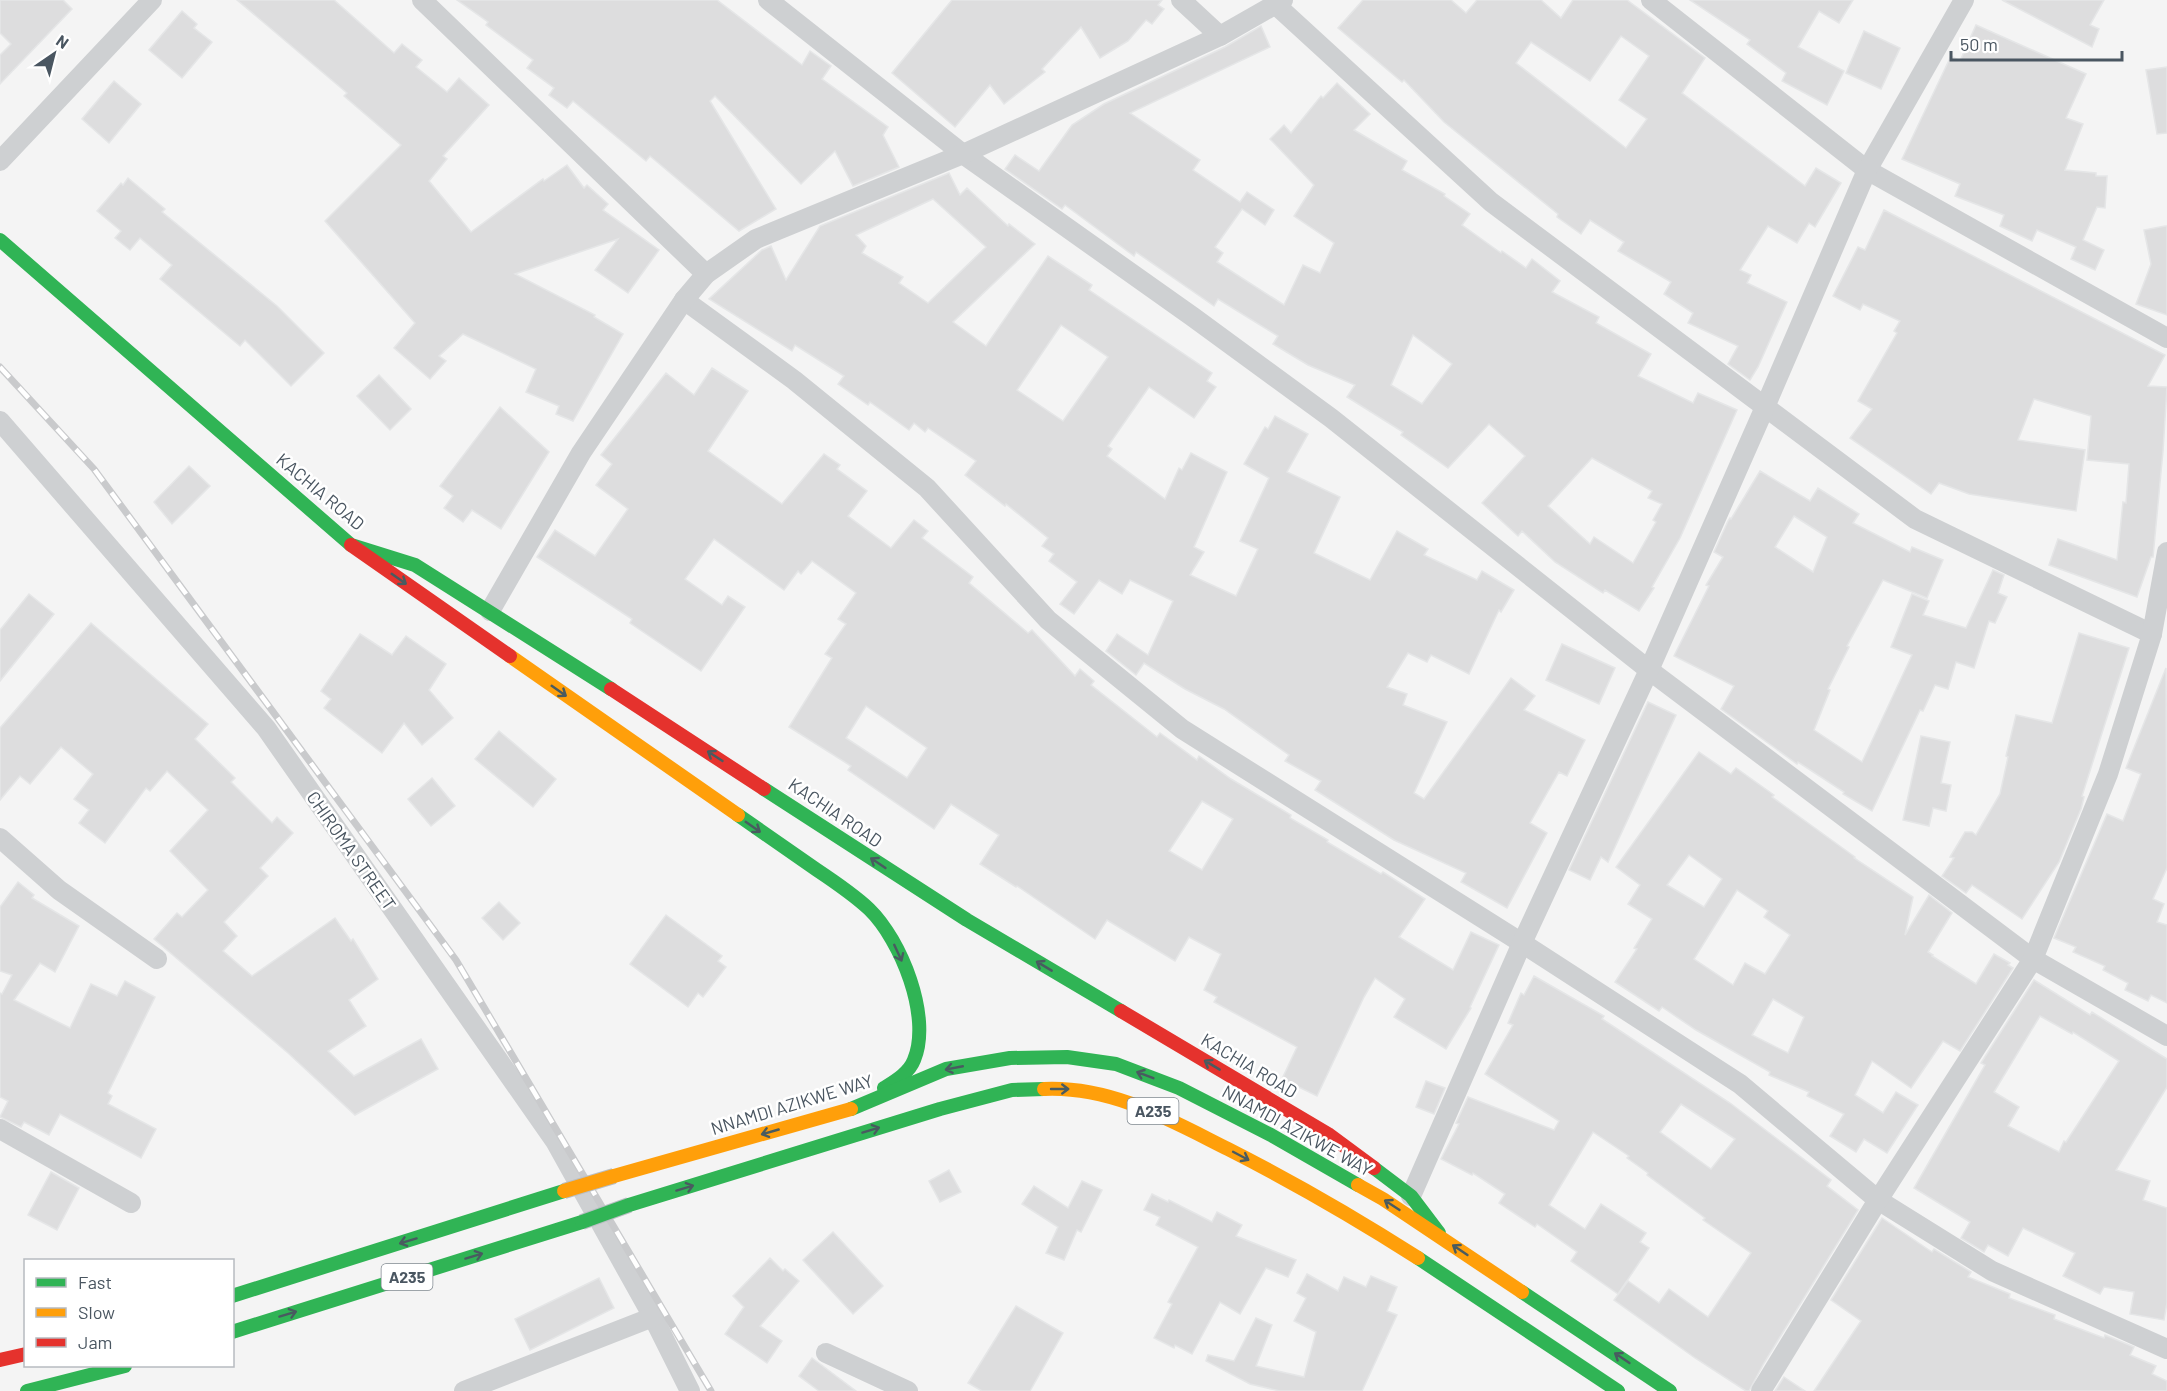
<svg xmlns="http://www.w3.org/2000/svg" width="2167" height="1391" font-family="Barlow,sans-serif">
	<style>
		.building { fill: #ddddde; stroke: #e5e6e7; stroke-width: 1.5; fill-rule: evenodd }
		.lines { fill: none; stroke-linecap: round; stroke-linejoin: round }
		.street { stroke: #ced0d2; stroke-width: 20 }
		.fast { stroke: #30b455; stroke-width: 14 }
		.slow { stroke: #ff9f0a; stroke-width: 14 }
		.jam { stroke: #e5322d; stroke-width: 14 }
		.rail-casing { stroke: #c9cacc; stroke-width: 7 }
		.rail { stroke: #fff; stroke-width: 4.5; stroke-dasharray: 14; stroke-linecap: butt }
		.fast-bridge-casing { stroke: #b9bec3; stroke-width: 16; stroke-linecap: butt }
		.slow-bridge-casing { stroke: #b9bec3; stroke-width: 16; stroke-linecap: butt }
		.fast-bridge { stroke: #30b455; stroke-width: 14 }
		.slow-bridge { stroke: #ff9f0a; stroke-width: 14 }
		.oneway { stroke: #495b60 }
		.labels { text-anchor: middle; stroke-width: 5; stroke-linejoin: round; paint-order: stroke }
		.shield { fill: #fff; stroke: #808990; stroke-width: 1.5 }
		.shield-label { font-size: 16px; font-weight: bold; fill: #4a5661 }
		.street-label { font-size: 18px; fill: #4a5661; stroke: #fff }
	</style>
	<rect width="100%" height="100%" fill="#f4f4f4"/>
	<!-- building -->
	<g class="building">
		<path d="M0 0H63L72 9 0 84V55L11 44 0 33Z"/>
		<path d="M237 0H334L394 53 402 44 422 60 416 67 447 92 459 78 489 105 443 156 447 159 429 181 471 232 543 179 544 181 567 165 584 188 587 185 608 204 603 210 659 250 628 293 595 270 618 239 515 274 595 315 594 317 623 334 573 421 556 414 559 406 526 392 536 369 463 334 439 356 446 361 430 379 394 348 415 323 325 221 401 145 344 96 347 93Z"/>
		<path d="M457 0H717L802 65 810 51 831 66 822 79 888 127 883 135 899 167 853 186 835 151 801 184 715 96 710 101 776 209 739 231 650 156 646 161 573 101 567 108 549 95 554 88 527 68 533 60 486 25 488 22Z"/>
		<path d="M952 0H1162L1158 5 1164 9 1152 24 1146 20 1128 41 1100 58 1081 27 1042 69 1045 72 1004 104 990 85 955 127 892 73Z"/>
		<path d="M1363 0H1451L1466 13 1477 0H1541L1561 18 1573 0H1627L1705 58 1682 93 1805 186 1816 168 1841 183 1815 227 1809 223 1797 243 1768 226 1740 270 1751 275 1747 283 1787 302 1758 367 1750 380 1728 364 1738 346 1688 323 1693 313 1664 294 1671 282 1618 251 1624 242 1590 220 1581 234 1557 217 1558 214 1444 122 1404 80 1402 82 1338 28ZM1621 36 1649 56 1619 100 1647 119 1626 148 1516 63 1531 42 1590 81Z"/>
		<path d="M1690 0H1853L1839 23 1819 11 1798 47 1844 71 1827 105 1782 81 1786 73 1747 44 1750 40Z"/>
		<path d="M2002 0H2104L2090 25 2099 29 2092 47Z"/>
		<path d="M182 11 197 24 194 28 212 42 182 78 149 50Z"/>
		<path d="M1976 25 2086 74 2066 118 2083 124 2065 170 2096 173V176H2107L2105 208 2097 207 2083 240 2104 250 2095 270 2071 259 2076 247 2037 230 2032 241 2000 226 2004 215 1955 196 1960 184 1902 159 1951 56 1960 61Z"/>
		<path d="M1261 26 1270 47 1130 113 1200 160 1193 170 1240 202 1247 192 1274 210 1265 225 1242 209 1215 247 1223 253 1217 262 1284 305 1303 265 1320 273 1334 243 1294 216 1314 185 1270 139 1284 125 1291 133 1321 96 1323 98 1337 83 1370 114 1354 130 1407 161 1402 170 1445 194 1444 196 1470 214 1462 225 1501 253 1502 251 1526 268 1532 259 1560 281 1552 292 1599 317 1596 323 1651 354 1638 376 1693 403 1698 393 1737 410 1680 538 1652 587 1654 588 1639 611 1605 590 1603 593 1555 562 1522 531 1518 536 1482 503 1525 456 1489 424 1448 468 1401 435 1403 432 1347 397 1355 385 1308 365 1273 344 1278 336 1218 299 1214 306 1136 252 1134 256 1065 205 1062 209 1005 169 1015 155 1039 171 1072 125 1104 104 1225 47ZM1413 335 1452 364 1422 404 1391 385ZM1592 458 1652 491 1648 498 1662 504 1653 520 1656 522 1633 563 1594 537 1590 544 1548 506Z"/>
		<path d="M1864 31 1900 48 1881 89 1846 73Z"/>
		<path d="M2167 67V133L2157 134 2146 70Z"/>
		<path d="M114 81 141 104 109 143 82 119Z"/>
		<path d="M949 173 960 195 967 188 1008 226 1009 224 1035 244 953 322 986 346 1048 256 1092 285 1089 290 1212 373 1207 381 1216 387 1194 418 1149 387 1108 446 1112 449 1107 456 1165 499 1179 468 1182 470 1191 453 1227 472 1194 547 1204 552 1190 575 1236 596 1258 549 1240 541 1269 478 1244 464 1265 427 1268 429 1275 416 1308 434 1287 472 1340 497 1314 553 1370 580 1397 531 1428 549 1424 555 1477 580 1482 571 1514 590 1501 612 1499 610 1469 674 1431 655 1427 662 1408 653 1387 687 1407 694 1403 705 1447 722 1414 793 1424 799 1511 678 1535 696 1524 710 1585 740 1567 776 1559 772 1530 823 1547 833 1507 908 1461 882 1466 873 1394 840 1315 790 1321 781 1285 761 1289 755 1224 709 1185 689 1144 663 1136 675 1106 651 1117 634 1148 655 1173 601 1130 580 1122 594 1099 580 1074 614 1060 604 1077 582 1049 561 1054 554 1042 546 1048 538 1006 504 1005 506 965 475 976 461 928 428 925 432 914 423 909 430 870 402 868 405 838 384 844 376 795 345 792 351 709 299 762 250 771 246 786 280 820 226ZM933 199 986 247 928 303 899 283 903 277 862 253 866 246 856 235ZM1061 325 1108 357 1063 421 1017 390Z"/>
		<path d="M128 178 165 209 162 212 277 306 324 353 291 386 245 340 240 346 160 279 172 265 140 238 130 250 115 238 121 231 97 211 121 183 123 185Z"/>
		<path d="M1884 210 2165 355 2148 386 2167 387 2163 451 2153 557H2151L2137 597 2049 565 2058 539 2117 560 2123 502 2126 503 2129 464 2087 460 2091 416 2034 399 2018 440 2085 450 2076 511 1969 494 1939 483 1931 494 1850 438 1872 409 1858 401 1897 333 1894 331 1900 321 1863 304 1860 310 1833 296 1858 247 1865 250Z"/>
		<path d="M2165 226H2167V315L2136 304 2151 264 2144 230Z"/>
		<path d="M712 368 748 391 708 451 782 504 824 454 840 465 837 469 867 491 848 516 891 548 914 520 928 531 922 538 973 577 969 583 1028 633 1032 630 1075 676 1080 669 1094 681 1091 685 1157 737 1160 733 1197 760 1199 756 1231 779 1291 815 1290 818 1328 840 1327 842 1381 874 1383 872 1425 899 1399 937 1453 970 1471 932 1499 945 1470 1007 1471 1008 1446 1049 1394 1017 1405 999 1375 978 1364 997 1317 1096 1282 1079 1297 1047 1214 1002 1217 997 1204 990 1221 954 1189 937 1175 961 1107 920 1095 939 1017 886 1016 887 980 864 999 835 951 804 934 829 848 770 851 766 789 727 832 658 825 654 846 624 838 619 856 593 812 561 801 574 798 571 784 590 714 539 685 579 722 605 728 596 745 607 701 671 630 623 632 619 537 557 555 530 595 556 628 509 596 485 612 464 601 455 666 373 694 395ZM866 706 927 748 907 778 846 738ZM1202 801 1233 819 1202 870 1169 851Z"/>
		<path d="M379 375 411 409 390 430 357 396Z"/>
		<path d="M500 407 549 452 501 529 472 510 463 522 444 508 453 496 440 486Z"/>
		<path d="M189 466 210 486 172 524 154 502Z"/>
		<path d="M1760 471 1810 501 1818 488 1859 514 1853 523 1910 552 1912 547 1943 560 1927 598 1883 580 1847 646 1849 647 1828 689 1830 690 1814 730 1862 762 1912 655 1891 647 1912 594 1929 601 1923 615 1966 628 1993 570 2004 575 1998 593 2007 597 1995 623 1989 621 1974 668 1956 662 1948 689 1935 685 1923 711 1920 710 1872 811 1843 794 1844 792 1798 762 1797 764 1721 709 1734 686 1674 656 1709 586 1706 585 1723 557 1714 552 1728 521 1730 518 1731 519ZM1794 516 1827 537 1813 572 1775 547Z"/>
		<path d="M29 594 54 614 0 681V630Z"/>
		<path d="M91 623 208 724 195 739 235 778 231 782 272 823 277 817 293 833 260 868 268 876 224 922 237 936 223 951 252 976 335 918 351 941 353 939 378 979 349 1000 366 1026 328 1051 354 1076 421 1039 438 1069 355 1115 288 1053 154 939 177 913 182 917 208 890 170 851 208 810 167 771 150 791 146 788 105 843 79 823 89 810 74 799 93 774 61 747 30 784 20 776 0 800V728Z"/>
		<path d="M2079 633 2129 648 2082 796 2084 797 2081 809 2059 862 2022 919 1972 885 1966 893 1942 876 1954 858 1950 857 1965 832H1972L1976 835 2000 794 2008 757 2006 756 2016 715 2052 723Z"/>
		<path d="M360 634 392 655 406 636 446 664 429 690 453 718 422 745 404 723 382 753 324 708 331 699 321 691Z"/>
		<path d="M1562 644 1615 668 1599 704 1546 680Z"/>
		<path d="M2166 668 2167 868 2153 899 2164 904 2157 922 2167 925V1003L2151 995 2148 1001 2125 990 2128 983 2103 970 2105 966 2073 952 2076 947 2054 938 2107 814 2123 821 2141 774 2126 768Z"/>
		<path d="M1648 702 1676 715 1608 862 1601 857 1590 880 1569 870Z"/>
		<path d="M499 731 556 779 533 807 475 759Z"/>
		<path d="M1921 736 1950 742 1941 783 1951 785 1946 811 1933 808 1929 826 1903 820Z"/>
		<path d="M1699 752 1731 774 1736 768 1774 795 1772 797 1855 857 1854 858 1913 897 1905 935 1929 895 1952 913 1928 952 1933 955 1932 956 1976 984 1994 954 2010 963 2008 965 2013 968 1960 1051 1943 1041 1911 1088 1872 1061 1855 1095 1883 1113 1896 1092 1918 1105 1887 1153 1864 1139 1856 1152 1830 1136 1844 1114 1807 1096 1809 1092 1769 1075 1770 1072 1696 1030 1662 1007 1659 1011 1615 982 1637 949 1634 948 1652 919 1628 904 1640 885 1616 867ZM1689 855 1722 879 1704 907 1667 885ZM1737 890 1768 911 1764 917 1790 935 1765 974 1745 963 1733 985 1694 959ZM1773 999 1804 1017 1788 1053 1752 1035Z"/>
		<path d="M432 778 455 806 431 826 408 799Z"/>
		<path d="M18 882 34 895 32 898 79 926 55 972 40 963 14 1000 70 1028 91 984 117 996 125 981 155 997 108 1093 112 1096 108 1104 156 1129 141 1158 60 1114 49 1135 24 1122 21 1127 0 1117 8 1101 0 1097V993L2 994 12 975 0 971V907Z"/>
		<path d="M499 902 520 923 503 940 482 918Z"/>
		<path d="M666 915 722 956 718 961 726 967 703 997 698 993 688 1007 630 964Z"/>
		<path d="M1534 976 1604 1016 1602 1019 1730 1103 1831 1180 1827 1186 1858 1210 1764 1363 1749 1391H1746L1695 1358 1614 1300 1628 1281 1659 1303 1669 1289 1708 1317 1751 1253 1703 1220 1705 1218 1647 1175 1648 1173 1627 1158 1629 1156 1593 1132 1549 1205 1585 1229 1601 1204 1646 1233 1640 1242 1649 1248 1618 1294 1571 1261 1577 1252 1537 1224 1535 1227 1499 1203 1505 1194 1473 1173 1472 1175 1441 1159 1459 1124 1456 1123 1468 1097 1554 1130 1559 1121 1485 1074 1513 1025 1508 1023 1521 993 1524 995ZM1681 1104 1735 1139 1711 1169 1660 1132Z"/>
		<path d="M2034 980 2090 1015 2092 1012 2167 1059V1087L2116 1170 2150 1181 2143 1200 2167 1208V1303L2164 1320 2130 1314 2134 1292 2104 1287 2100 1294 2063 1276 2075 1253 2023 1228 2008 1256 1988 1245 1984 1252 1961 1238 1970 1222 1914 1188 1985 1065 1981 1063ZM2040 1016 2072 1034 2073 1032 2119 1061 2066 1142 2064 1141 2059 1152 2008 1126 2019 1107 1994 1092Z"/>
		<path d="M1426 1081 1445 1088 1434 1114 1416 1107Z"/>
		<path d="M949 1170 961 1192 940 1202 929 1181Z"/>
		<path d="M51 1172 79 1188 57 1230 28 1215Z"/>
		<path d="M1082 1181 1102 1190 1081 1232 1077 1230 1064 1260 1046 1253 1058 1227 1022 1204 1034 1186 1068 1208Z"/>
		<path d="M1152 1194 1168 1202 1169 1200 1212 1222 1217 1212 1242 1225 1236 1236 1296 1260 1288 1277 1266 1268 1240 1314 1220 1302 1192 1354 1175 1345 1174 1348 1154 1338 1172 1304 1168 1302 1198 1247 1156 1225 1160 1217 1144 1210Z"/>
		<path d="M1882 1218 1932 1252 1934 1249 1971 1272 1968 1277 2010 1294 2009 1298 2055 1315 2054 1319 2104 1338 2105 1335 2134 1347 2130 1355 2156 1366 2152 1374 2167 1381V1391H1814L1861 1321 1831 1300Z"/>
		<path d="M833 1232 883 1286 853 1314 803 1260Z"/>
		<path d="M770 1258 783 1271 785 1269 799 1281 760 1326 782 1341 767 1363 725 1334 744 1307 733 1296Z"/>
		<path d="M1307 1274 1338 1291 1344 1277 1366 1287 1371 1276 1397 1287 1387 1311 1397 1315 1362 1391H1280L1250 1384 1206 1361 1208 1355 1234 1361 1256 1318 1272 1325 1256 1366 1304 1377 1316 1332 1294 1321 1306 1298 1297 1293Z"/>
		<path d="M599 1278 614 1308 530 1350 515 1319Z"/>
		<path d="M1016 1306 1063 1333 1030 1391H982L968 1383Z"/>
		<path d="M812 1358 856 1391H819L799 1376Z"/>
		<path d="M1784 1377 1805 1391H1775Z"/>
	</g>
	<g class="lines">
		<!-- street -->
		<g class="street">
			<path d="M422 0 706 274"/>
			<path d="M768 0 963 154 1193 317 1331 418 1649 670 2033 959 2167 1036"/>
			<path d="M1181 0 1220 36"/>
			<path d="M1651 0 1867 170 2167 338"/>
			<path d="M1276 5 1491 202 1915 519 2152 634"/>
			<path d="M0 161 152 0"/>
			<path d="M684 300 794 380 927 488 1048 620 1182 729 1522 943 1740 1084 1878 1200 1992 1271 2167 1349"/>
			<path d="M0 421 266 728 555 1141 653 1317 690 1391"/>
			<path d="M490 611 581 453 684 300 706 274 756 239 963 154 1220 36 1283 0"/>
			<path d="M0 838 59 890 157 959"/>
			<path d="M0 1129 131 1203"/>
			<path d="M1411 1196 1522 943 1649 670 1765 407 1867 170 1964 0"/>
			<path d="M826 1353 908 1391"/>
			<path d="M464 1391 653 1317"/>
			<path d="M1761 1391 1878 1200 2033 959 2108 774 2152 634 2167 552"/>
		</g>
		<!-- fast -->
		<g class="fast">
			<path d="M0 240 351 545 415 565 611 689"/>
			<path d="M764 789 967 920 1121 1011"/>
			<path d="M738 815C765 834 791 852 817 870 835 882 853 894 869 909 901 940 932 1017 914 1060 909 1073 895 1081 884 1088"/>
			<path d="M851 1109 946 1069 1010 1058 1067 1057 1116 1064 1179 1088 1271 1135 1358 1185"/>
			<path d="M1374 1168 1411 1196 1439 1233"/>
			<path d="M629 1205 940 1109 1012 1090 1044 1089"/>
			<path d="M1418 1258 1618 1391"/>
			<path d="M1522 1292 1670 1391"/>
			<path d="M232 1296 564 1191"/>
			<path d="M232 1332 582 1222"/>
			<path d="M27 1391 125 1366"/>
		</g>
		<!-- slow -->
		<g class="slow">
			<path d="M510 656 738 815"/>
			<path d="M1044 1089C1112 1086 1170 1120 1228 1149 1293 1182 1357 1219 1418 1258"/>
			<path d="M614 1176 851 1109"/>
			<path d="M1358 1185 1383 1199 1522 1292"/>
		</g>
		<!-- jam -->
		<g class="jam">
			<path d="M351 545 510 656"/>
			<path d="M611 689 764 789"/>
			<path d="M1121 1011 1328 1134 1374 1168"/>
			<path d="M0 1360 26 1354"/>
		</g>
		<!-- rail casing -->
		<g class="rail-casing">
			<path id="rail" d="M0 367 94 469 456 960 711 1391"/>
		</g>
		<!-- rail -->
		<use href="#rail" class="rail"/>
		<!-- fast-bridge casing -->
		<g class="fast-bridge-casing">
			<path id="fast-bridge" d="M582 1222 629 1205"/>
		</g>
		<!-- slow-bridge casing -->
		<g class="slow-bridge-casing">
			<path id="slow-bridge" d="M564 1191 614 1176"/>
		</g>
		<!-- fast-bridge -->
		<use href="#fast-bridge" class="fast-bridge"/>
		<!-- slow-bridge -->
		<use href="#slow-bridge" class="slow-bridge"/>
	</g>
	<!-- one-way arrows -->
	<defs><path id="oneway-shaft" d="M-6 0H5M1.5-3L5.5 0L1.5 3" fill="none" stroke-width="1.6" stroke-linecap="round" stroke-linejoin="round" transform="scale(1.5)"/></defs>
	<g class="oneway">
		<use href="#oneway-shaft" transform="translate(399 579) rotate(35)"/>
		<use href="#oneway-shaft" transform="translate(559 691) rotate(35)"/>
		<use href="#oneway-shaft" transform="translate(715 756) rotate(-147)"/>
		<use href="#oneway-shaft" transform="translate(753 827) rotate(35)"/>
		<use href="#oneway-shaft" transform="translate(878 863) rotate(-146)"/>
		<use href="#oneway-shaft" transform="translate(898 953) rotate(65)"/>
		<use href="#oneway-shaft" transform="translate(1044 966) rotate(-149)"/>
		<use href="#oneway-shaft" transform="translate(1212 1065) rotate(-149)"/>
		<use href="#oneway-shaft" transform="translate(954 1068) rotate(169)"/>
		<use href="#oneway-shaft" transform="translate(1145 1075) rotate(-159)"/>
		<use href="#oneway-shaft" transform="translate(1060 1089)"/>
		<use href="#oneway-shaft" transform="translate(871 1130) rotate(-17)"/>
		<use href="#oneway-shaft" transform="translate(770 1132) rotate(164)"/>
		<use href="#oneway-shaft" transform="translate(1241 1156) rotate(28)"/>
		<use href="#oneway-shaft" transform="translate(685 1188) rotate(-17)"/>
		<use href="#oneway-shaft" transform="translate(1392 1205) rotate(-147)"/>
		<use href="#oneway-shaft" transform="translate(408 1241) rotate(163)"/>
		<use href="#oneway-shaft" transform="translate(1460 1250) rotate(-146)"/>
		<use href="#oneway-shaft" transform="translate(474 1256) rotate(-17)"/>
		<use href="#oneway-shaft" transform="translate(288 1314) rotate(-17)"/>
		<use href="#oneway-shaft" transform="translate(1622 1358) rotate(-146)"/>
	</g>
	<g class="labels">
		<!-- shield labels -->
		<g class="shield">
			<rect x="1127.5" y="1098" width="51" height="26" rx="4.5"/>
			<rect x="381.5" y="1264" width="51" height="26" rx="4.5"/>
		</g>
		<g class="shield-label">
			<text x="1153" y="1117">A235</text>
			<text x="407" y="1283">A235</text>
		</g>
		<!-- street labels -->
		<g class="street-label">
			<text transform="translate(320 492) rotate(40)" y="6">KACHIA ROAD</text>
			<text transform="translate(835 813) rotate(34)" y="6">KACHIA ROAD</text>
			<text transform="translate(351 851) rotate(55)" y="6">CHIROMA STREET</text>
			<text transform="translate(1249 1066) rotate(31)" y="6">KACHIA ROAD</text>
			<text transform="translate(792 1105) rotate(-17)" y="6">NNAMDI AZIKWE WAY</text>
			<text transform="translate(1297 1131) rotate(29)" y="6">NNAMDI AZIKWE WAY</text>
		</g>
	</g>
	<!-- legend -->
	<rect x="24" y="1259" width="210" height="108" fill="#ffffff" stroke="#b7bbc0" stroke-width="1.5"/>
	<rect x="36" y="1278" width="30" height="9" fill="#30b455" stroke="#b7bbc0" stroke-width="1.5"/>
	<text x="78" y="1289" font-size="18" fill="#4a5661">Fast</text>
	<rect x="36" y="1308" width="30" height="9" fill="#ff9f0a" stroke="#b7bbc0" stroke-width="1.5"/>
	<text x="78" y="1319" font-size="18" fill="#4a5661">Slow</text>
	<rect x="36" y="1338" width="30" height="9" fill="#e5322d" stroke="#b7bbc0" stroke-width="1.5"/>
	<text x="78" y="1349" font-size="18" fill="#4a5661">Jam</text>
	<!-- north arrow -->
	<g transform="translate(54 54) rotate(35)" stroke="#ffffff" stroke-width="4.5" paint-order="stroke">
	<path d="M0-4.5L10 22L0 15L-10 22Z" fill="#4a5661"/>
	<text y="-9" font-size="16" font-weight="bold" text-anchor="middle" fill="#4a5661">N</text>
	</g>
	<!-- scale -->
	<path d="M1951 51v9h171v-9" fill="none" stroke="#4a5661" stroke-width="3"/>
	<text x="1960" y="51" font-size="18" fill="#4a5661" stroke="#ffffff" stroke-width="4.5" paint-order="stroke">50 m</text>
</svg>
